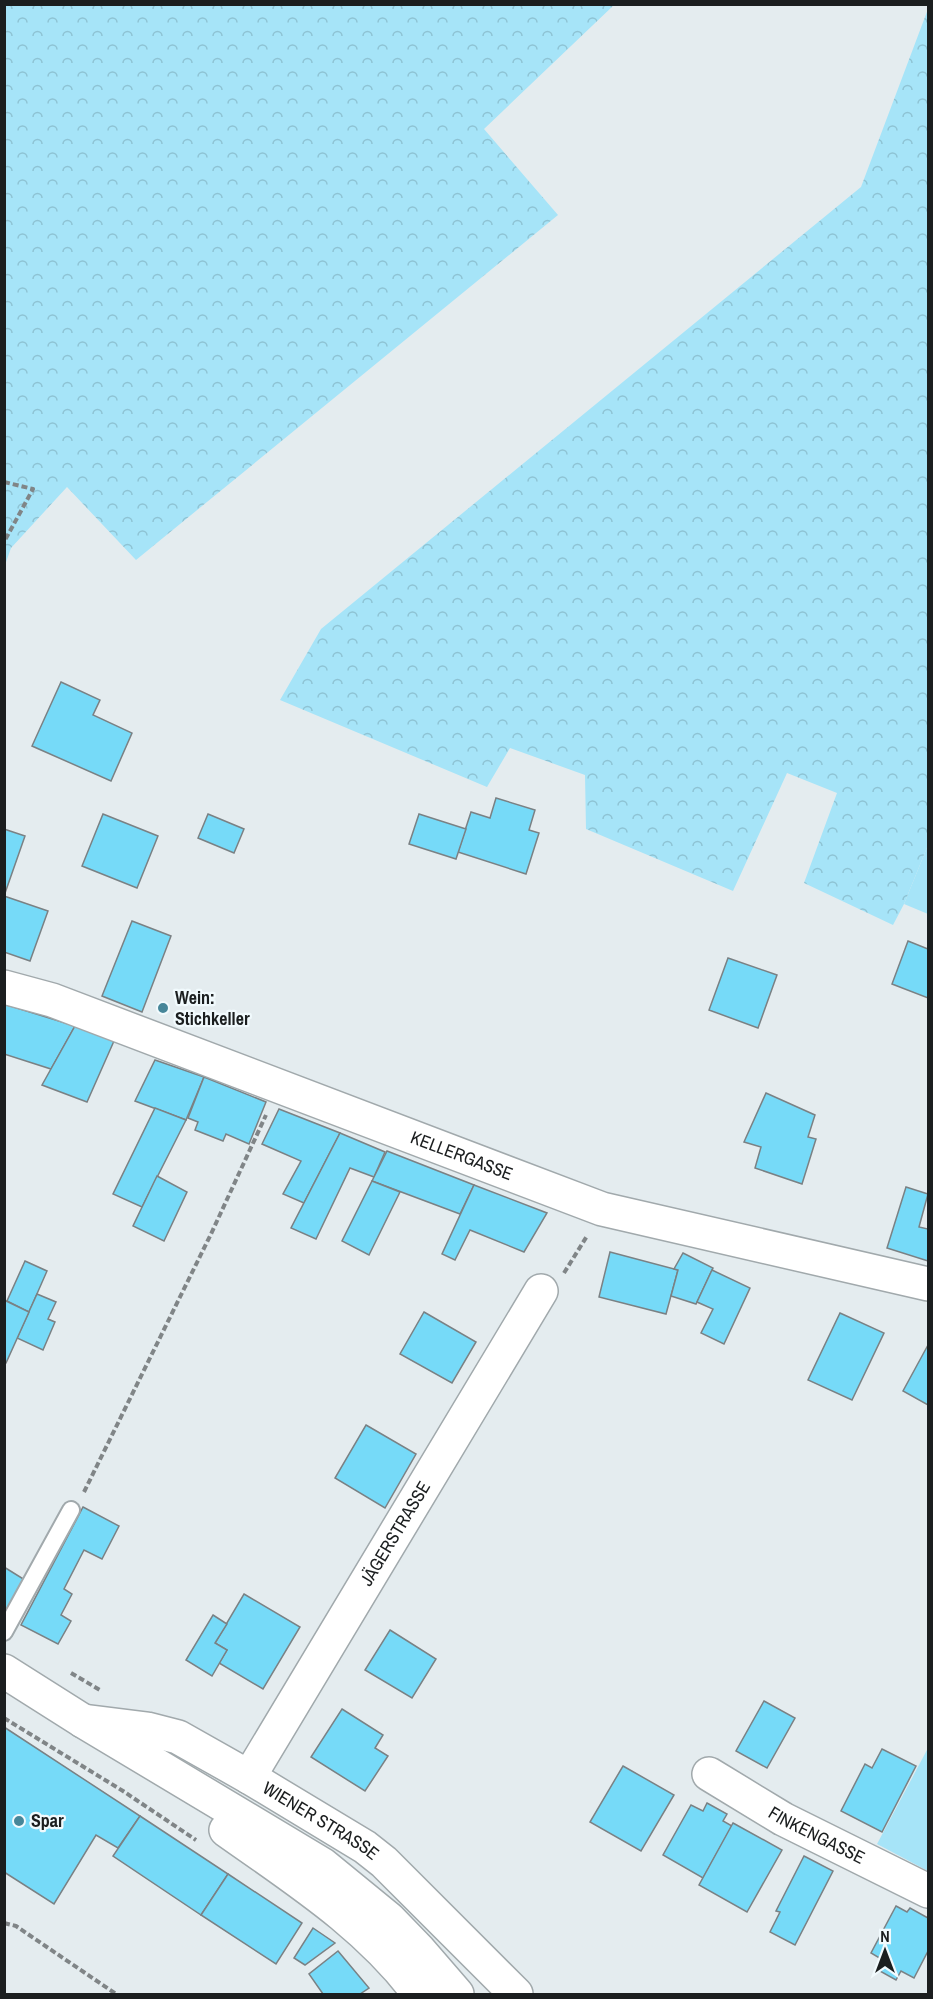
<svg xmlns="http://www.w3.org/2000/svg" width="933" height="1999" font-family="'Archivo Narrow',sans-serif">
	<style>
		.grass { fill: #a6e4f8 }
		.forest { fill: url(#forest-crowns) }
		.building { fill: #76daf8; stroke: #7a8184; stroke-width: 1.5 }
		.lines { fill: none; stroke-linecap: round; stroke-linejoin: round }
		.service-casing { stroke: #a1a9ac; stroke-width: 20 }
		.minor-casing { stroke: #a1a9ac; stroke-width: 36 }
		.primary-casing { stroke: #a1a9ac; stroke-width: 36 }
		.path { stroke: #808587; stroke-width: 4; stroke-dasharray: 6 3; stroke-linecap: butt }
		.service { stroke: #fff; stroke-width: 16 }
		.minor { stroke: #fff; stroke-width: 33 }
		.primary { stroke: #fff; stroke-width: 33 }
		.poi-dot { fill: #468699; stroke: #f1fafd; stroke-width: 2 }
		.labels { text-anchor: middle; stroke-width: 4.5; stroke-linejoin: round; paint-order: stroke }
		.poi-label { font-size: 18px; font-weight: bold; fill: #1b1e1f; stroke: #f1fafd; text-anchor: start }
		.street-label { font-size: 18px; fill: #1b1e1f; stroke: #f1fafd }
	</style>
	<defs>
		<pattern id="forest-crowns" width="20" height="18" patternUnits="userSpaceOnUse" patternTransform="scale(1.5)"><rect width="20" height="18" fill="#a6e4f8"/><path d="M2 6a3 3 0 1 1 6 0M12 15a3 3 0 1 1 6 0" fill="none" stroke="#8ec3d4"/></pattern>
	</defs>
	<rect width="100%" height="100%" fill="#e4ecef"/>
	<!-- grass -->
	<g class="grass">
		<path d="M928 845V914L904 904Z"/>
		<path d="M928 1748V1871L877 1844Z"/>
	</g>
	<!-- forest -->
	<g class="forest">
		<path d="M5 4H614V5L484 129 558 215 136 560 67 487 11 548 5 565Z"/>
		<path d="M928 9V845L904 904 893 925 804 883 837 793 787 773 733 891 586 829 585 775 510 748 487 787 280 700 321 629 861 187Z"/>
	</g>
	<!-- building -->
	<g class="building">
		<path d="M61 682 100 700 93 715 132 733 111 781 32 746Z"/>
		<path d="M496 798 535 810 529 830 539 833 526 874 458 852 471 812 490 818Z"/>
		<path d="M103 814 158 836 137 888 82 866Z"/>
		<path d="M208 814 244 829 234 853 198 838Z"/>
		<path d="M419 814 466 829 456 859 409 844Z"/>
		<path d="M4 829 25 836 4 896Z"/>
		<path d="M4 896 48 911 30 961 4 952Z"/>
		<path d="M132 921 171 936 142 1012 102 996Z"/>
		<path d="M908 941 928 949V998L892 984Z"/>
		<path d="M728 958 777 975 758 1028 709 1010Z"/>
		<path d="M4 1004 75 1026 51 1069 4 1054Z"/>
		<path d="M75 1026 114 1041 87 1102 42 1085Z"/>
		<path d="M155 1060 204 1077 186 1120 135 1101Z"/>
		<path d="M204 1077 266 1102 249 1144 226 1134 223 1141 195 1130 198 1122 188 1118Z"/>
		<path d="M766 1093 815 1115 808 1137 816 1139 802 1184 755 1168 761 1147 744 1142Z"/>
		<path d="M155 1108 186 1120 142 1207 113 1194Z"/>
		<path d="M279 1109 340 1133 304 1203 283 1194 301 1161 262 1144Z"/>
		<path d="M340 1133 385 1152 374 1177 350 1168 316 1239 291 1228Z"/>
		<path d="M387 1151 474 1185 460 1214 372 1181Z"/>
		<path d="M157 1176 187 1192 164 1241 133 1226Z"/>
		<path d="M372 1181 400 1192 369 1255 342 1241Z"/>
		<path d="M474 1185 547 1213 524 1252 470 1230 455 1260 442 1254Z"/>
		<path d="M906 1187 928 1194 919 1227 928 1229V1261L887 1248Z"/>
		<path d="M610 1252 678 1270 666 1314 599 1297Z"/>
		<path d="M683 1253 713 1268 696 1304 671 1296 678 1270 674 1269Z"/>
		<path d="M25 1261 47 1271 29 1312 7 1301Z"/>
		<path d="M712 1270 750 1288 724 1344 701 1333 713 1309 697 1302Z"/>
		<path d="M37 1294 56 1302 48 1319 55 1322 43 1350 17 1338Z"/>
		<path d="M4 1300 29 1312 6 1363H4Z"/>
		<path d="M424 1312 476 1342 452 1383 400 1354Z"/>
		<path d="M840 1313 884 1333 852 1400 808 1380Z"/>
		<path d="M928 1345V1405L903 1391Z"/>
		<path d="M366 1425 416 1454 385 1508 335 1478Z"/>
		<path d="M83 1507 119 1526 102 1559 84 1550 64 1589 72 1594 61 1615 71 1621 58 1644 21 1625Z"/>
		<path d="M4 1567 25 1580 4 1613Z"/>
		<path d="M244 1594 300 1627 263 1689 219 1663 227 1650 215 1643Z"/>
		<path d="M213 1615 227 1624 215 1643 227 1650 212 1676 186 1660Z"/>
		<path d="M390 1630 436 1659 412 1698 365 1670Z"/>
		<path d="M764 1701 795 1718 767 1768 736 1751Z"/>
		<path d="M342 1709 383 1735 375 1748 388 1756 365 1791 311 1757Z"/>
		<path d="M4 1727 140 1816 118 1848 96 1835 54 1904 4 1872Z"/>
		<path d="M882 1749 916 1766 882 1832 841 1811 865 1764 872 1768Z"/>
		<path d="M623 1766 674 1795 641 1851 590 1822Z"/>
		<path d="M707 1803 727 1814 723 1821 732 1826 703 1878 663 1855 691 1805 703 1811Z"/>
		<path d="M140 1816 228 1874 201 1915 113 1856Z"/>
		<path d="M733 1823 782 1850 747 1912 699 1885Z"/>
		<path d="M804 1856 833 1871 795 1945 770 1932 780 1912 776 1911Z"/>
		<path d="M228 1874 302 1923 276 1964 201 1915Z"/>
		<path d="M896 1906 907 1912 910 1908 928 1918V1951L914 1978 901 1971 896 1980 878 1970 883 1960 871 1953Z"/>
		<path d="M313 1928 335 1943 305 1965 294 1958Z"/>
		<path d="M338 1951 369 1988 360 1994H323L309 1974Z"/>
	</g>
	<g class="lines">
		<!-- service casing -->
		<g class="service-casing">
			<path id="service" d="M4 1632 71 1510"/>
		</g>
		<!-- minor casing -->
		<g class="minor-casing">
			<g id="minor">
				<path id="s1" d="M4 987 52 1000 602 1209 928 1284"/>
				<path id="s2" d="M83 1721 147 1729 178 1737 249 1777 365 1847 384 1862 516 1994"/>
				<path id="s3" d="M709 1774 783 1819 928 1891"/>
				<path id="s4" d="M249 1777 541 1291"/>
			</g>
		</g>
		<!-- primary casing -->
		<g class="primary-casing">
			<g id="primary">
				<path d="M4 1671 83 1721 323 1865 389 1919 419 1950 457 1994"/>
				<path d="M226 1830C295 1879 368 1925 419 1994"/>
			</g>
		</g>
		<!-- path -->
		<g class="path">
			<path d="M4 482 33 489 4 542"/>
			<path d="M564 1273 587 1236"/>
			<path d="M84 1492 211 1234 266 1115"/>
			<path d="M71 1673 100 1690"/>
			<path d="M4 1718 123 1791 196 1840"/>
			<path d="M4 1923 16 1926 116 1994"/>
		</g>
		<!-- service -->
		<use href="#service" class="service"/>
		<!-- minor -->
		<use href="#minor" class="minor"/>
		<!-- primary -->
		<use href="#primary" class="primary"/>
	</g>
	<!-- markers -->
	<g class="poi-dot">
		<circle cx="163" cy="1008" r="6"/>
		<circle cx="19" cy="1821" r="6"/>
	</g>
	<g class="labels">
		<!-- poi labels -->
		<g class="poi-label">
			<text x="175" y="1004">Wein:<tspan x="175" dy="21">Stichkeller</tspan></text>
			<text x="31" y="1827">Spar</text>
		</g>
		<!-- street labels -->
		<g class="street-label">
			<text dy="6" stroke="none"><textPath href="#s1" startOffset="488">KELLERGASSE</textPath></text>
			<text dy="6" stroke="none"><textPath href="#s4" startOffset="284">JÄGERSTRASSE</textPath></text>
			<text dy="6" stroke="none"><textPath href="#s2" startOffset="262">WIENER STRASSE</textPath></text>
			<text dy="6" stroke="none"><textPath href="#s3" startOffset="124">FINKENGASSE</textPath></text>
		</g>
	</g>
	<!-- border -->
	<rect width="933" height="1999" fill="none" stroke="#1b1e1f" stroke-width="12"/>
	<!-- north arrow -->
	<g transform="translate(885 1951)" stroke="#f1fafd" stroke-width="4.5" paint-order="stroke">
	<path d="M0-4.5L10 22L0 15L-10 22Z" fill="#1b1e1f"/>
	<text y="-9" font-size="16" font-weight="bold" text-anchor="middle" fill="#1b1e1f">N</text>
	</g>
</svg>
